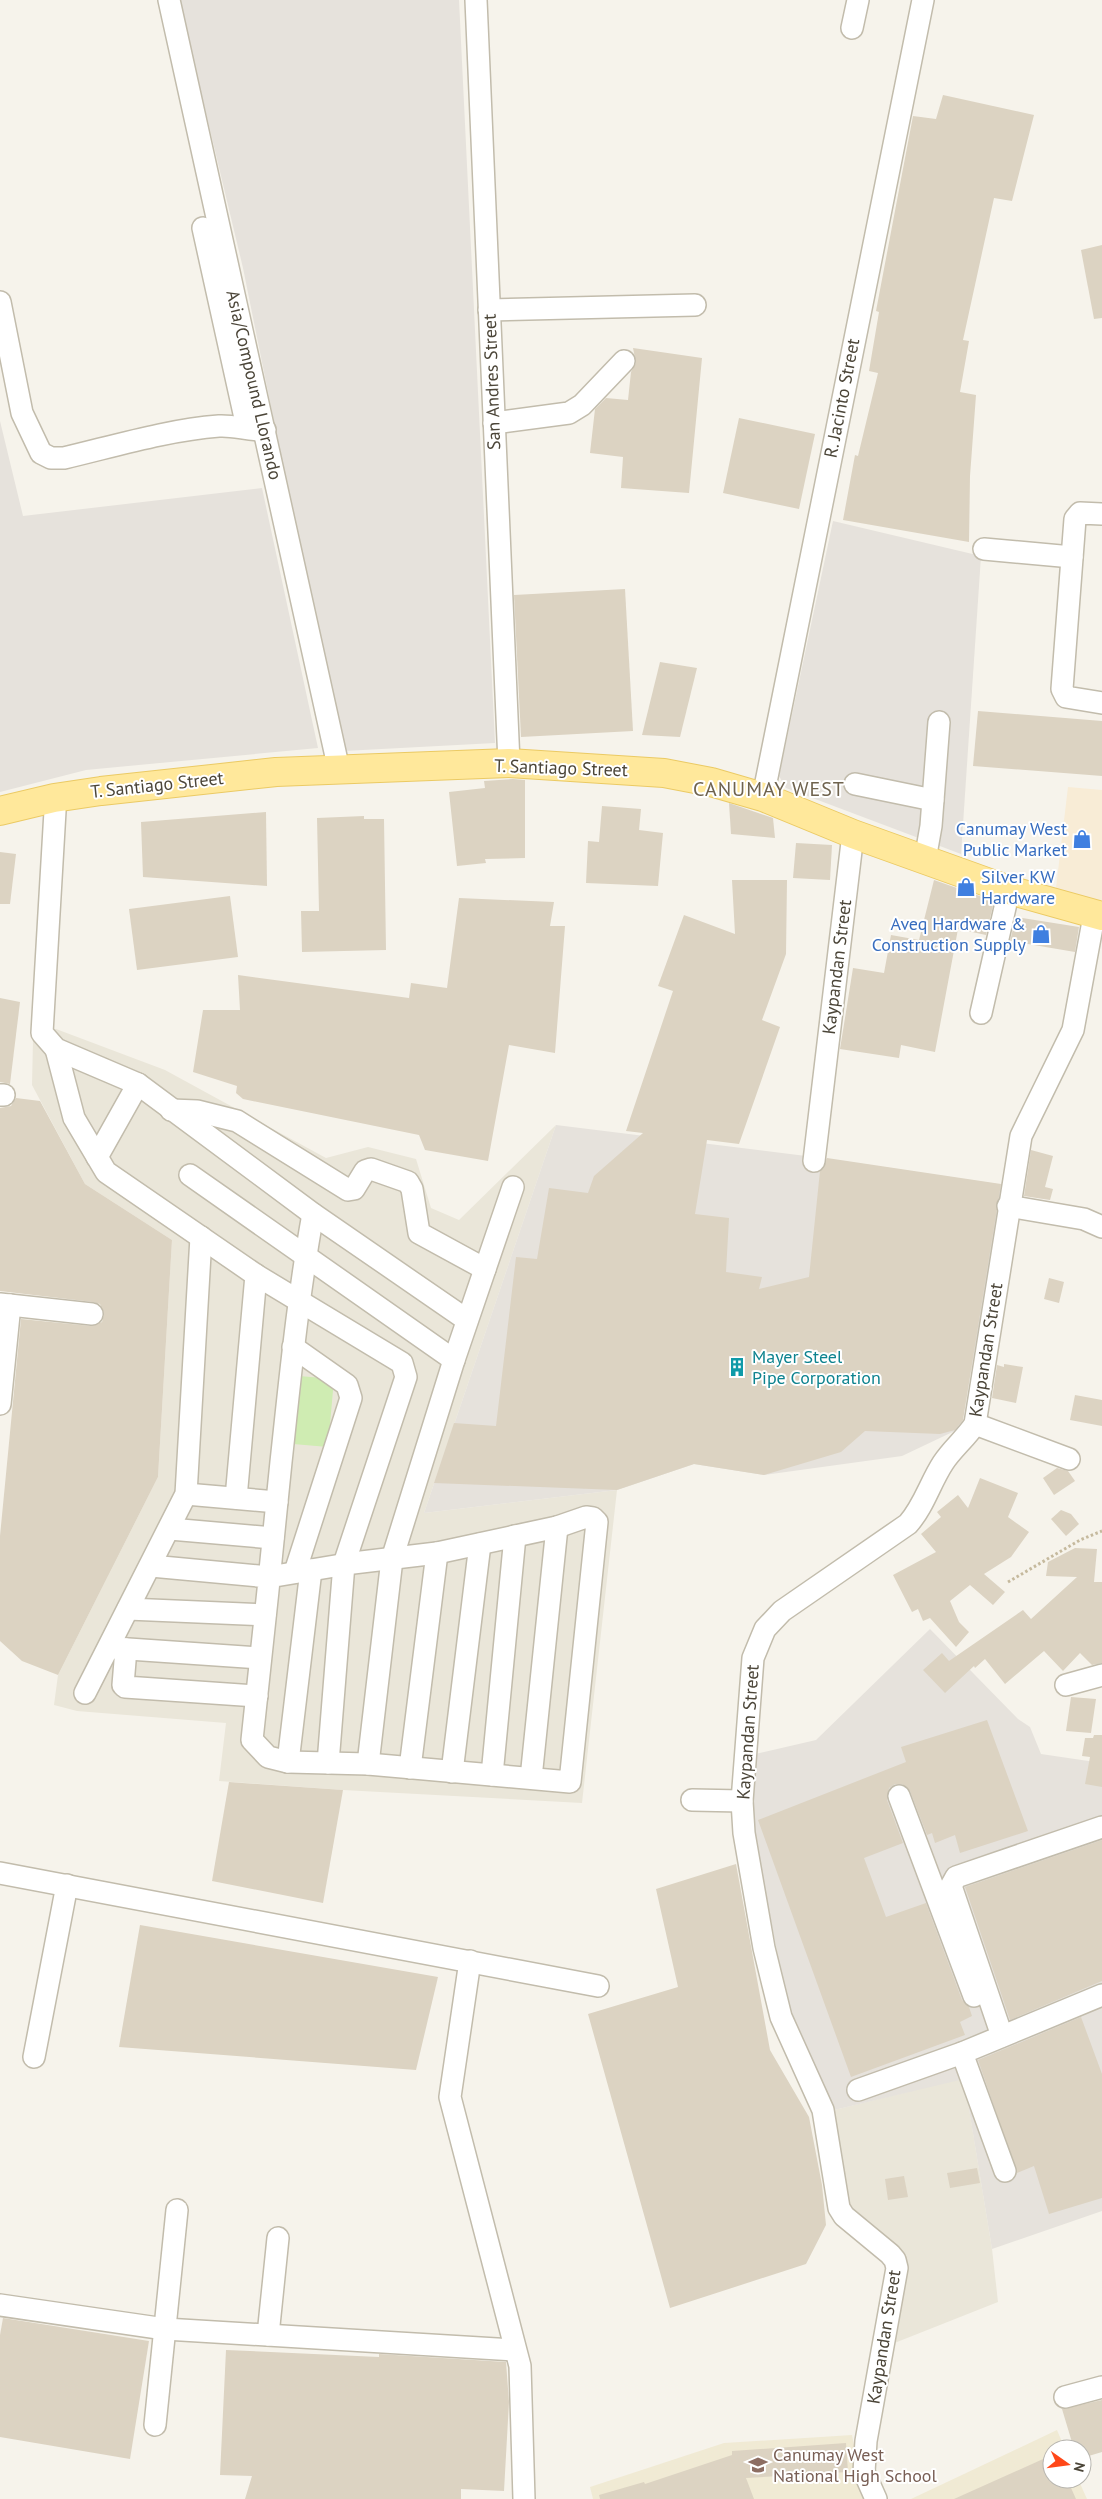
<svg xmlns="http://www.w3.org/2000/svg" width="1102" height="2499" font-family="'PT Sans',sans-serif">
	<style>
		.residential { fill: #eae6d9 }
		.commercial { fill: #f8ecd6 }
		.industrial { fill: #e6e2dc }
		.education { fill: #f0ead4 }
		.green { fill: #cfecb2 }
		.building { fill: #dcd3c2 }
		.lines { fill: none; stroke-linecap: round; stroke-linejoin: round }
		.minor-casing { stroke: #c2bcac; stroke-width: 24 }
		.major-casing { stroke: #ebca64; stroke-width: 30 }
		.path { stroke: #c5b99d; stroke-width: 3; stroke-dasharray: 2.5 2.5; stroke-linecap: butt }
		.minor { stroke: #fff; stroke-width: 21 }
		.major { stroke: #ffe89b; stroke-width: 28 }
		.labels { text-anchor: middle; stroke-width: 4; stroke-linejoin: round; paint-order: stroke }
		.street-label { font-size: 18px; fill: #4b4538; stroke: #fff }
		.shop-label { font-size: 18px; fill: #366cbe; stroke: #fff; text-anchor: end }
		.culture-label { font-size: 18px; fill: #0d838f; stroke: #fff; text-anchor: start }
		.education-label { font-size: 18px; fill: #785e54; stroke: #fff; text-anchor: start }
		.quarter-label { font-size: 20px; letter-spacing: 1px; fill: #6f634e; stroke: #fff }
	</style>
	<rect width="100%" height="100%" fill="#f6f3eb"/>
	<!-- residential -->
	<g class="residential">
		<path d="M56 1029 165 1070 326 1158 368 1147 416 1159 431 1208 459 1220 556 1125 424 1513 617 1490 582 1803 343 1790 219 1781 226 1723 77 1711 54 1705 58 1675 158 1477 172 1240 85 1184 32 1085 33 1040 41 1033Z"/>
		<path d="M964 2078 992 2249 998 2302 892 2344 902 2258 846 2208 830 2111Z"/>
	</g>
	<!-- commercial -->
	<path class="commercial" d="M1068 787 1102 790V900H1088L1056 888Z"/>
	<!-- industrial -->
	<g class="industrial">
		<path d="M179 0H459L495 743 344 751 290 501 243 268Z"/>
		<path d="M0 421 23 516 262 488 318 748 86 770 0 792Z"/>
		<path d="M833 521 981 556 961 854 786 788 779 776Z"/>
		<path d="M556 1125 822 1158 1004 1185 961 1428 902 1456 764 1475 694 1464 617 1490 424 1513Z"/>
		<path d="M930 1629 1018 1719 1030 1727 1041 1754 1102 1763V2211L992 2249 964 2079 830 2111 790 2020 754 1831 751 1755 816 1740Z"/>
	</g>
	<!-- education -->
	<g class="education">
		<path d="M1057 2430 1065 2449H1052V2479H1078L1087 2499H911Z"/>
		<path d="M852 2435 865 2499H593L590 2487 724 2443Z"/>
	</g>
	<!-- green -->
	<path class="green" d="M299 1376 334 1379 328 1447 293 1444Z"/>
	<!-- building -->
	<g class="building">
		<path d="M943 95 1034 115 1012 201 994 198 963 340 969 341 960 392 976 395 970 476 969 542 843 520 855 455 858 456 878 373 869 371 879 312 876 311 913 116 936 119Z"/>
		<path d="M1102 245V318L1094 319 1081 250Z"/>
		<path d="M633 348 702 358 689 493 621 488 623 457 590 453 595 409 606 398 628 400 631 372 636 363Z"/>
		<path d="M739 418 815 434 799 509 723 493Z"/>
		<path d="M625 589 633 731 521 737 514 595Z"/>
		<path d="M660 662 697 668 680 737 642 735Z"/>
		<path d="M978 711 1102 721V776L973 766Z"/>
		<path d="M513 779 525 780V858L485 859 486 863 457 866 449 792 485 788 484 781Z"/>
		<path d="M729 803 773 818 775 838 731 834Z"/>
		<path d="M602 806 641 809 639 830 663 833 658 886 586 883 588 841 599 842Z"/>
		<path d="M266 812 267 886 143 877 141 822Z"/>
		<path d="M364 816V819H384L386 950 302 952 301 911H319L317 818Z"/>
		<path d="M796 843 832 845 830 880 793 878Z"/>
		<path d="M0 852 16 854 10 904H0Z"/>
		<path d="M732 880H787L786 954 762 1020 780 1027 739 1144 707 1140 695 1214 729 1218 726 1272 762 1277 759 1289 809 1277 820 1171 824 1168 827 1158 1001 1184 963 1420 955 1430 940 1434 865 1431 841 1452 764 1475 694 1464 617 1490 434 1483 454 1423 496 1426 516 1257 537 1259 549 1188 588 1193 594 1176 643 1133 626 1131 673 991 658 986 684 915 735 934Z"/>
		<path d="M934 880 994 901 986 935 958 929 935 1052 901 1045 899 1058 840 1049 853 968 884 973 891 935 919 940Z"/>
		<path d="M230 896 238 957 137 970 129 909Z"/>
		<path d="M459 898 554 902 550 926H565L555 1053 509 1045 488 1161 425 1150 419 1135 243 1099 236 1093 237 1086 193 1072 203 1010H240L238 975 409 998 411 983 447 988Z"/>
		<path d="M1016 917 1079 927 1075 952 1010 941Z"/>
		<path d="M0 998 20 1002 10 1084 0 1082Z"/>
		<path d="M16 1098 40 1101 85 1184 172 1240 158 1477 58 1675 22 1661 0 1641V1536L21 1319 91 1326 102 1322 104 1315 100 1304 93 1302 0 1291V1108L11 1106Z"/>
		<path d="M1031 1150 1053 1156 1045 1187 1053 1189 1050 1200 1024 1196Z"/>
		<path d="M1049 1278 1064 1282 1059 1303 1044 1299Z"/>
		<path d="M1004 1364 1023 1367 1016 1403 992 1398 997 1365 1004 1367Z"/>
		<path d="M1075 1395 1102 1400V1426L1070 1420Z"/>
		<path d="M1057 1468 1068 1471 1075 1481 1054 1495 1043 1478Z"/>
		<path d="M980 1478 1018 1493 1008 1517 1029 1532 1011 1557 984 1574 1005 1592 993 1605 970 1585 950 1601 959 1622 969 1632 956 1647 930 1618 923 1621 918 1609 912 1612 893 1575 936 1552 921 1534 941 1517 937 1512 958 1495 968 1508Z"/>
		<path d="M1061 1510 1071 1514 1079 1524 1066 1536 1051 1519Z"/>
		<path d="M1075 1548 1097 1549 1094 1582H1102V1663L1092 1665 1080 1653 1063 1671 1044 1651 1005 1684 985 1659 975 1668 974 1666 945 1693 923 1670 942 1653 949 1661 1023 1610 1031 1619 1077 1577 1046 1576 1048 1562Z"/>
		<path d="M1071 1697 1096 1699 1091 1733 1066 1731Z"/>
		<path d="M987 1720 1028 1831 960 1853 955 1835 935 1843 932 1833 927 1835 910 1791 902 1784H895L889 1788 887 1800 903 1843 864 1858 886 1917 926 1903 962 2000 969 2007 972 2016 960 2022 965 2035 851 2077 758 1820 906 1762 901 1747Z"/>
		<path d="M1094 1735H1102V1787L1085 1784 1090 1757 1082 1756 1085 1738H1093Z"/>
		<path d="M229 1782 343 1790 323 1903 212 1881Z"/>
		<path d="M1102 1840V1981L1010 2020 965 1887Z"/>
		<path d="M736 1864 770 2050 809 2117 822 2185 826 2225 806 2264 670 2308 588 2014 678 1987 656 1889Z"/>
		<path d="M140 1925 438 1977 416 2070 119 2047Z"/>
		<path d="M1081 2017 1102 2074V2198L1049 2214 1034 2166 1017 2173 978 2060Z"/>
		<path d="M977 2168 980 2183 950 2188 947 2173Z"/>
		<path d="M904 2176 908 2197 888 2200 885 2179Z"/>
		<path d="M3 2318 149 2341 130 2459 0 2437V2335Z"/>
		<path d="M226 2350 379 2357V2354L506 2362 509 2402 504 2491 461 2489V2499H245L252 2476 220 2475Z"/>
		<path d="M1102 2400V2452L1082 2458V2449H1074L1062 2409Z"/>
		<path d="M846 2443 848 2472 746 2478 754 2499H600L599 2495 644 2482 645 2484 732 2455V2451Z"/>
		<path d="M1052 2455V2479H1067L1076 2499H954Z"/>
	</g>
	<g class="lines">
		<!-- minor casing -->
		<g class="minor-casing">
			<g id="minor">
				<path d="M169 0 339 770"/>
				<path d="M476 0 509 763"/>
				<path d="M852 28 858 0"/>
				<path d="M203 228 247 427"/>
				<path d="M0 302 22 413 41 453 51 458H64C115 446 167 430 219 426 235 425 249 431 265 430"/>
				<path d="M489 310 695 305"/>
				<path d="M494 423 569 413 582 405 624 361"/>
				<path d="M1102 514 1080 513 1075 519 1062 689 1066 697 1102 703"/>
				<path d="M984 549 1072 557"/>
				<path d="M855 784 933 800"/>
				<path d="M763 797 923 0"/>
				<path d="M54 798 55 811 42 1033 56 1049 138 1084 313 1214 467 1320"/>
				<path d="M925 860 931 826 939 722"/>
				<path d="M981 1013 1009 890"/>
				<path d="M56 1049 74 1118 106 1172 256 1275 402 1363 406 1377 344 1564 328 1763"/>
				<path d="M0 1095H4"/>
				<path d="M171 1110 197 1111 237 1121 348 1190 354 1189 365 1171 371 1169 408 1182 412 1189 419 1233 485 1269"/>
				<path d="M97 1157 138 1084"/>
				<path d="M814 1161 853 834"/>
				<path d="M190 1175 454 1360"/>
				<path d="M1008 1206 1084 1219 1102 1227"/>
				<path d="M0 1304 92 1314"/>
				<path d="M293 1347 347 1385 351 1398 295 1572"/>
				<path d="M0 1404 10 1305"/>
				<path d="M975 1424 1069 1459"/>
				<path d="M186 1494 277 1502"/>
				<path d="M236 1498 256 1275"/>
				<path d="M170 1529 273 1538"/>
				<path d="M151 1566 269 1577 353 1563 437 1553 557 1527 586 1517 593 1518 597 1522 570 1782 368 1764 288 1762 268 1757 252 1740C262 1647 272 1555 281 1462 290 1379 298 1296 313 1214"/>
				<path d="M128 1609 265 1615"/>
				<path d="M114 1648 260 1658"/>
				<path d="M126 1649 123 1685 125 1687 257 1696"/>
				<path d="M1066 1685 1102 1675"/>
				<path d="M85 1693 186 1494 201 1237"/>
				<path d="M288 1762 311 1570"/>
				<path d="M368 1764 392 1559 454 1360 513 1187"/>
				<path d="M410 1768 437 1553"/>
				<path d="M452 1772 480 1544"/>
				<path d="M492 1775 515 1536"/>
				<path d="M531 1778 557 1527"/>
				<path d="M899 1796 974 1996"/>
				<path d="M692 1800 742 1801"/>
				<path d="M0 1873 598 1986"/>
				<path d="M470 1961 450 2097 520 2366 524 2499"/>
				<path d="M1002 2036 951 1886 956 1877 1102 1827"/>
				<path d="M962 2053 1005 2171"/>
				<path d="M34 2057 67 1885"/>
				<path d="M858 2090 962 2053 1102 1995"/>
				<path d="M0 2305 165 2329 515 2350"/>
				<path d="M268 2335 278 2238"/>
				<path d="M1065 2397 1102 2387"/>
				<path d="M155 2425 177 2210"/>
				<path d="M876 2499 864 2472 866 2441 897 2268 895 2260 890 2254 844 2216 839 2208 823 2110 781 2017 764 1948 744 1833 742 1801 753 1658 765 1629 782 1611 908 1524C924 1506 930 1483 943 1463 952 1449 966 1438 975 1424L1021 1136 1073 1030 1094 916"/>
			</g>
		</g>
		<!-- major casing -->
		<g class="major-casing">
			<path id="major" d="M0 811 54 798 101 791 276 772 509 763 664 773 711 782 763 797 853 834 1009 890 1102 916"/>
		</g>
		<!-- path -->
		<path class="path" d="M1008 1582 1080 1540 1102 1531"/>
		<!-- minor -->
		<use href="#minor" class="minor"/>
		<!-- major -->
		<use href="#major" class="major"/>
	</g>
	<!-- icons -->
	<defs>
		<g id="shop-bare" transform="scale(1.5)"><path d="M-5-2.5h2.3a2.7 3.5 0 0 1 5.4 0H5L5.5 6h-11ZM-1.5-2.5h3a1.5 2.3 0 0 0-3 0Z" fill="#3f7fe0" stroke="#fff" stroke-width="2.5" paint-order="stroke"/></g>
		<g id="building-bare" transform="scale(1.5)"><path d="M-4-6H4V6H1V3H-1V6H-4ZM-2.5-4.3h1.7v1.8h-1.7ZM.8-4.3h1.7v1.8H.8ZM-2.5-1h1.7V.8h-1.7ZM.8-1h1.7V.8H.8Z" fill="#0f9aa8" stroke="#fff" stroke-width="2.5" paint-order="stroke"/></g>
		<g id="school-bare" transform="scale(1.5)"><path d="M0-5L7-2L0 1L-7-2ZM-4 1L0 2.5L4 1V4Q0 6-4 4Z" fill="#8d6e63" stroke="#fff" stroke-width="2.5" paint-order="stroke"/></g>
	</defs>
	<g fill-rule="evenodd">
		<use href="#shop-bare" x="1082" y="839"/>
		<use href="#shop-bare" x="966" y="887"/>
		<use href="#shop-bare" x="1041" y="934"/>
		<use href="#building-bare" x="737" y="1367"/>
		<use href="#school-bare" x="758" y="2465"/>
	</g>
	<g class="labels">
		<!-- street labels -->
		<g class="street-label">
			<text transform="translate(492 382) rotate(-92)" y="6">San Andres Street</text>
			<text transform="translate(254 385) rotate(77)" y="6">Asia/Compound Llorando</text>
			<text transform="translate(842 398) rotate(-79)" y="6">R. Jacinto Street</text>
			<text transform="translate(561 768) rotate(2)" y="6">T. Santiago Street</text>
			<text transform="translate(157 785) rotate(-6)" y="6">T. Santiago Street</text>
			<text transform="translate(837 967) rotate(-83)" y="6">Kaypandan Street</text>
			<text transform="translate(986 1350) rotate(-81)" y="6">Kaypandan Street</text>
			<text transform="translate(748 1732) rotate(-86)" y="6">Kaypandan Street</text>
			<text transform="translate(884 2337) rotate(-81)" y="6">Kaypandan Street</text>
		</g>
		<!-- shop labels -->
		<g class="shop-label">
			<text x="1067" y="835">Canumay West<tspan x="1067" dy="21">Public Market</tspan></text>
			<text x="981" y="883" text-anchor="start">Silver KW<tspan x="981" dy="21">Hardware</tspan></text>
			<text x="1026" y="930">Aveq Hardware &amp;<tspan x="1026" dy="21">Construction Supply</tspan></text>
		</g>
		<!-- culture labels -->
		<g class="culture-label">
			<text x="752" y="1363">Mayer Steel<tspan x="752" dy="21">Pipe Corporation</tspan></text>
		</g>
		<!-- education labels -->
		<g class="education-label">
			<text x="773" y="2461">Canumay West<tspan x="773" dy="21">National High School</tspan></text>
		</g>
		<!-- quarter labels -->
		<g class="quarter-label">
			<text x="769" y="796">CANUMAY WEST</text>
		</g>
	</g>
	<!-- north arrow -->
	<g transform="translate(1067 2464) rotate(104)"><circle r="24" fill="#ffffff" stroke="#b7b5af"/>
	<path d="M0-4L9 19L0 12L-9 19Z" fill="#ff4819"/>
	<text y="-8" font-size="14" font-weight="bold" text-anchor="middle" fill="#4b4538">N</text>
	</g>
</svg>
